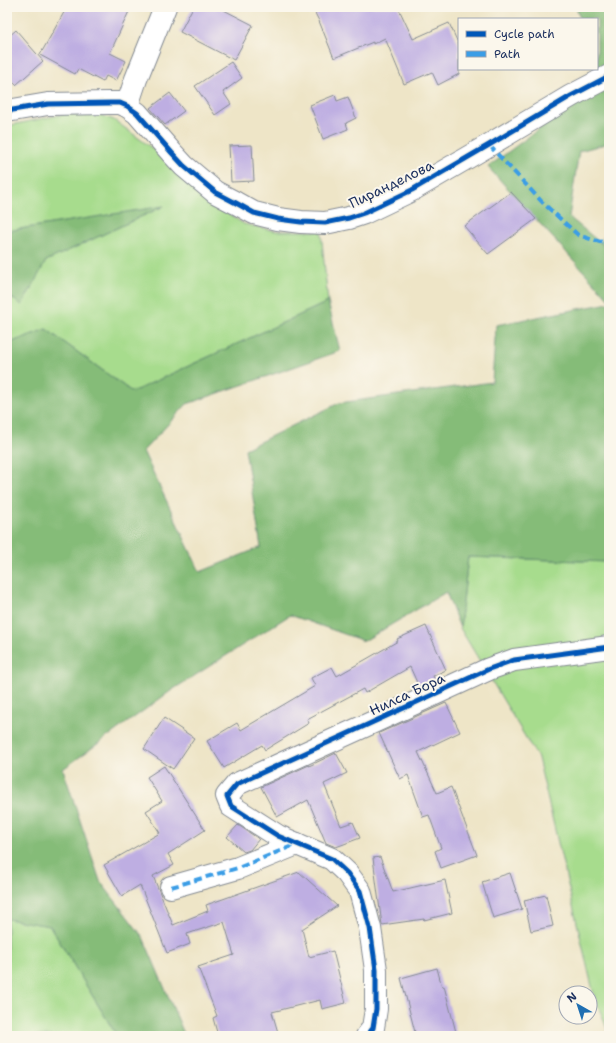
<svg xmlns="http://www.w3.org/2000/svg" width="616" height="1043" font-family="'Shantell Sans',sans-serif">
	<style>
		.green { fill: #a7dc8d; stroke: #618676 }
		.forest { fill: #85bc78; stroke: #50766b }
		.building { fill: #beaee2 }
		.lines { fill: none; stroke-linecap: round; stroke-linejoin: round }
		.minor-casing { stroke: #848a92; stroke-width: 24 }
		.minor { stroke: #fff; stroke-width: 22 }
		.quiet { stroke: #3b9de6; stroke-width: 4; stroke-dasharray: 8 4; stroke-linecap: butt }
		.cycleway-casing { stroke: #fbf7ec; stroke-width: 8 }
		.cycleway { stroke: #0057b8; stroke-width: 5 }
		.labels { text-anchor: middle; stroke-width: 4; stroke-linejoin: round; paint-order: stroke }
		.street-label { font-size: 14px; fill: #1b2f5e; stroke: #fbf7ec }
	</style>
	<rect width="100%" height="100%" fill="#fbf7ec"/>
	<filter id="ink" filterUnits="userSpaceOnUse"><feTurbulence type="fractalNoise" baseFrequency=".025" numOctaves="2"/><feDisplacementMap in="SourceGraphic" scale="8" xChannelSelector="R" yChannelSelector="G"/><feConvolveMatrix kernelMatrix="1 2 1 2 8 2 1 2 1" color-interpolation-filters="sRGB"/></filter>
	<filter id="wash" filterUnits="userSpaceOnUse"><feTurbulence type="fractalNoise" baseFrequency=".012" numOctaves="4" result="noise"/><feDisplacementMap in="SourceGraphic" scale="16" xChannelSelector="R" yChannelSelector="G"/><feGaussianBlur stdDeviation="0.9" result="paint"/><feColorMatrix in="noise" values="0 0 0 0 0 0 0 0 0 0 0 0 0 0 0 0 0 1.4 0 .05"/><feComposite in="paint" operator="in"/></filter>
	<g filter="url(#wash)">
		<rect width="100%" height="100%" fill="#eee5c7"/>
		<!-- green -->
		<g class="green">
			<path d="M74 112H93L114 120 152 148 207 200 244 224 276 231H321L328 302 132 392 46 329 7 344V295L22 304 46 261 162 207 7 231V126Z"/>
			<path d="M609 231V249L600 242Z"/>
			<path d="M468 557 609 562V1034L594 995 538 758 460 628Z"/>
			<path d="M7 918 50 926 117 1036H7Z"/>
		</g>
		<!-- forest -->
		<g class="forest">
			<path d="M576 7H609V143L579 151 569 217 609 250V299L488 167 602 82 597 66V19H580Z"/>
			<path d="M164 206 46 261 22 305 7 295V231Z"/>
			<path d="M328 302 340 351 187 404 143 451 200 572 261 547 245 449 339 403 492 382 496 325 609 303V562L468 557 460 628 446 592 364 641 290 615 172 690 63 769 100 881 143 937 185 1036H117L50 926 7 919V344L46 329 132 392Z"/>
		</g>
		<g id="blocks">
			<!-- building -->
			<g class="building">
				<path d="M67 7H131L110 53 126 61 116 81 106 76 103 82 78 69 75 74 40 55Z"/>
				<path d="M193 7H218L253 25 234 60 180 32Z"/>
				<path d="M312 7H398L413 39 449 23 459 45V74L438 85 432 72 404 84 385 38 373 44V42L334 58 319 21Z"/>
				<path d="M16 30 43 61 16 85 7 75V38Z"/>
				<path d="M231 62 242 78 223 92 231 104 215 115 195 86Z"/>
				<path d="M170 93 184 111 165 125 150 108Z"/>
				<path d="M335 95 337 101 348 97 356 118 346 123 348 129 323 139 310 105Z"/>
				<path d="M252 145 254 181 231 182 229 146Z"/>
				<path d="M511 192 536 219 488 254 464 226Z"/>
				<path d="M426 626 446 670 433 676 435 680 419 687 410 667 365 693 363 689 307 719 309 723 265 750 262 745 224 768 207 741 237 723 241 730 315 686 311 678 332 667 337 676 398 641 397 639Z"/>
				<path d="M446 703 460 732 418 752 437 793 451 787 477 855 441 868 435 851 441 848 429 815 423 817 408 775 400 779 379 733Z"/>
				<path d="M164 718 194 738 173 769 144 749Z"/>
				<path d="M336 753 347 773 324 784 341 826 353 822 360 838 336 847 326 843 308 800 277 817 261 787 309 765V766Z"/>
				<path d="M164 766 205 830 168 854 174 865 153 876 173 925 208 911 206 905 299 872 337 906 302 929 309 957 333 951 346 1003 322 1009 320 1000 272 1012 279 1036H218L213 1018 217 1016 198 967 234 955 224 922 187 934 190 944 167 953 140 885 122 896 104 865 160 833 146 811 162 801 147 777Z"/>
				<path d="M238 825 259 839 250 850 244 852 227 837Z"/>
				<path d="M380 857 393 892 445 880 452 913 424 920V919L382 925 373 858Z"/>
				<path d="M510 873 522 909 493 918 482 882Z"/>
				<path d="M546 895 553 926 531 931 524 900Z"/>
				<path d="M437 968 442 987 444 986 457 1036H416L401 978Z"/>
			</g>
		</g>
	</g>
	<g filter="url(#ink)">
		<use href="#blocks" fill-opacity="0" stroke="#848a92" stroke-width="1"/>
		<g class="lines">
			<!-- minor casing -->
			<g class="minor-casing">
				<g id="minor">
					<path d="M127 106 136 79 165 7"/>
					<path d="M7 111 48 104 110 103H120L127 106 137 113 172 153 184 166 215 192 236 203 254 213 278 219 301 222 325 223 349 218 364 213 412 190 489 145 571 96 609 76"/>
					<path d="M171 887 238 868 297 844"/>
					<path d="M367 1036 373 1028 376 1009V970L370 928 360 891 347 873 332 859 278 836 231 806 227 796 237 784 369 724 489 669 514 660 609 647"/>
				</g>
			</g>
			<!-- minor -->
			<use href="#minor" class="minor"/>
			<!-- quiet -->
			<g class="quiet">
				<path d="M489 145 543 203 578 235 600 242 609 240"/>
				<path d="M171 887 238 868 297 844"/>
			</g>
			<!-- cycleway casing -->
			<g class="cycleway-casing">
				<g id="cycleway">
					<path d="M7 111 48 104 110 103H120L127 106 137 113 172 153 184 166 215 192 236 203 254 213 278 219 301 222 325 223 349 218 364 213 412 190 489 145 571 96 609 76"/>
					<path d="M367 1036 373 1028 376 1009V970L370 928 360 891 347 873 332 859 278 836 231 806 227 796 237 784 369 724 489 669 514 660 609 647"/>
				</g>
			</g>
			<!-- cycleway -->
			<use href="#cycleway" class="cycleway"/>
		</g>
	</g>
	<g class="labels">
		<!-- street labels -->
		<g class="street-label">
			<text transform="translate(391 184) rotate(-26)" y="5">Пиранделова</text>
			<text transform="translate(407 694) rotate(-25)" y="5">Нилса Бора</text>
		</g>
	</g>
	<!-- margin -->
	<rect width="616" height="1043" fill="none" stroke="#fbf7ec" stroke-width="24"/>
	<!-- legend -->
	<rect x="458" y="18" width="140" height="52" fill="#fbf7ec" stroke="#a1a7b3"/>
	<rect x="466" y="31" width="20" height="6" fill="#0057b8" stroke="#a1a7b3"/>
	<text x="494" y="38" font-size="12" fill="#1b2f5e">Cycle path</text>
	<rect x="466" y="51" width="20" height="6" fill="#3b9de6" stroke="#a1a7b3"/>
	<text x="494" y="58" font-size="12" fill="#1b2f5e">Path</text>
	<!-- north arrow -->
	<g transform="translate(578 1005) rotate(321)"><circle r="19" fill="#fbf7ec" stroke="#a1a7b3"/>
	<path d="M0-3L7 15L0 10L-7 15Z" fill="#1f6fb2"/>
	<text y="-6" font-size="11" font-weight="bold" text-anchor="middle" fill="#1b2f5e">N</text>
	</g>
</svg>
